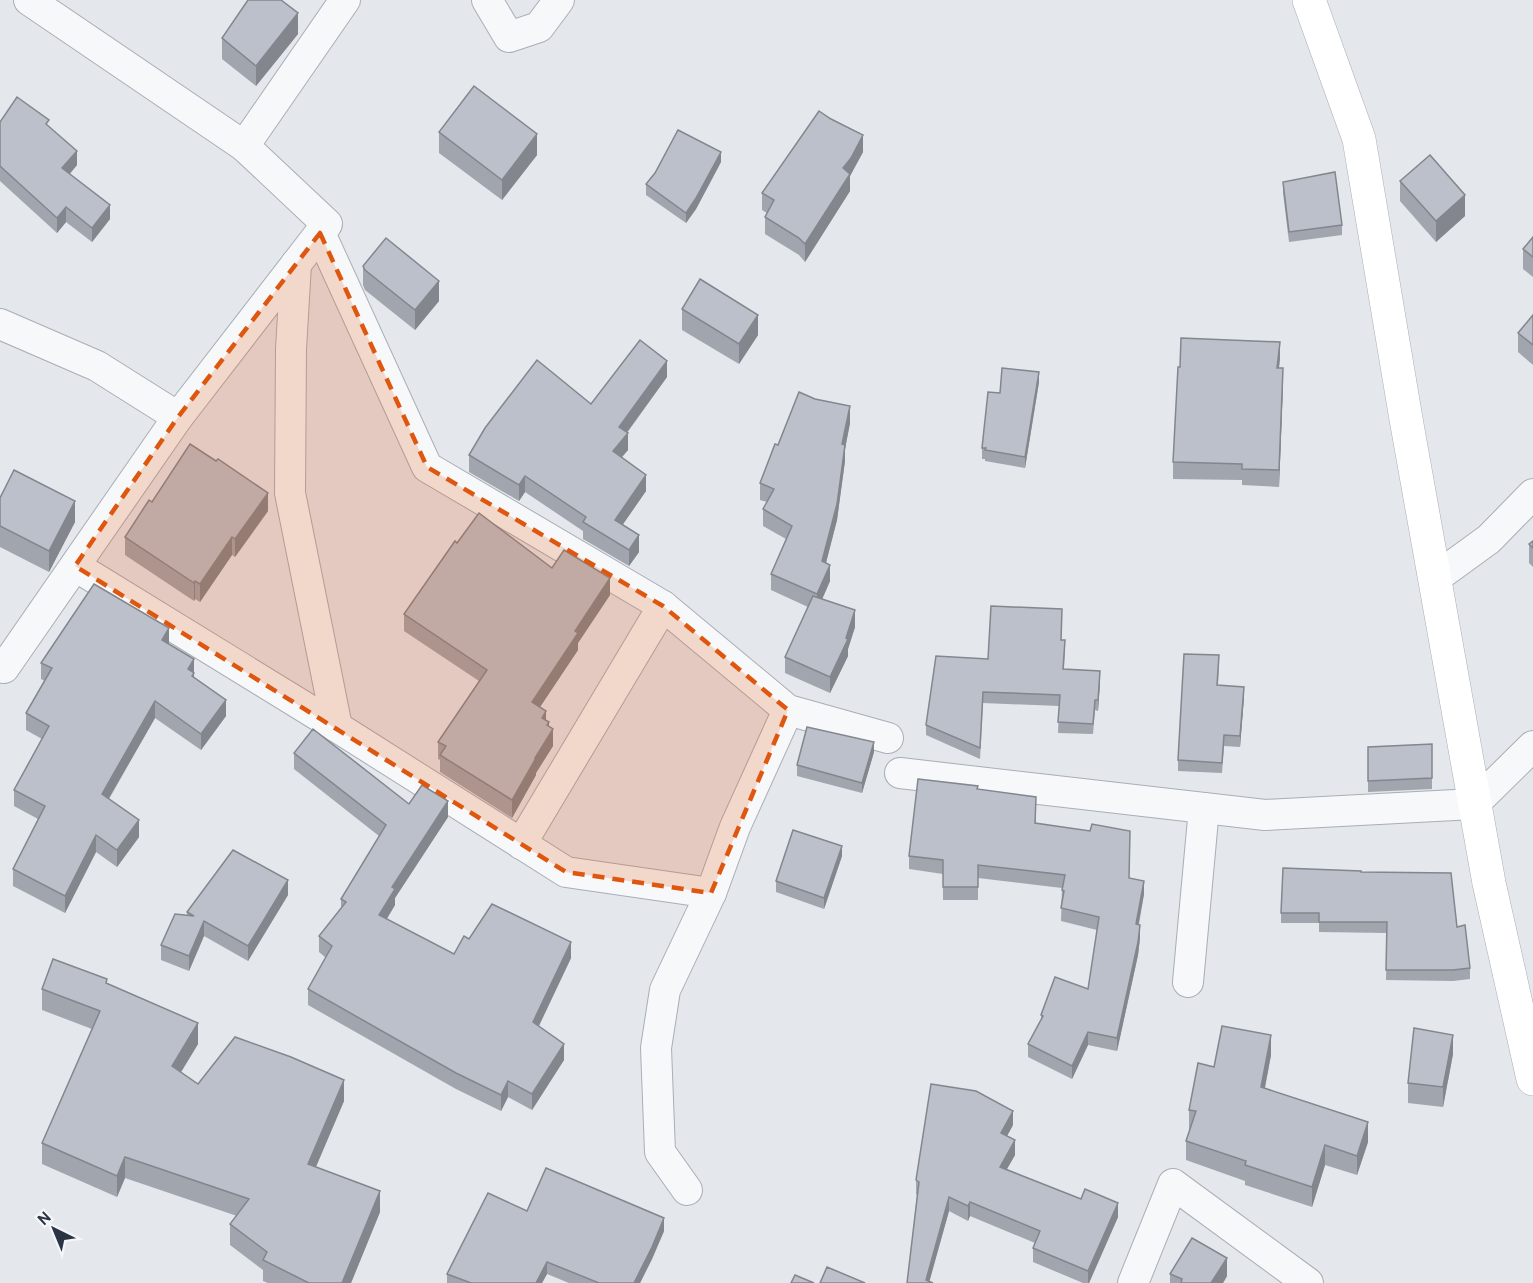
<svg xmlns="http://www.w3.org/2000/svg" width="1533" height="1283" font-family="Overpass,sans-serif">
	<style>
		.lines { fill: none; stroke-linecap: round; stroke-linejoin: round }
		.street-casing { stroke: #a9aeb7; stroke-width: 32 }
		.secondary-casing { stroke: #a9aeb7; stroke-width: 34 }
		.street { stroke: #f7f8fa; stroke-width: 30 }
		.secondary { stroke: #fff; stroke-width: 33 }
		.wall { fill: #a1a5ae }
		.shaded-wall { fill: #83868d }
		.building { fill: #bbc0ca; stroke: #83868d; stroke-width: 1.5 }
		.marked { fill: #df570f; fill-opacity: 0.2; stroke: #df570f; stroke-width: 4.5; stroke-dasharray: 12 8; stroke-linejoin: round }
	</style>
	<rect width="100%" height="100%" fill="#e4e7ec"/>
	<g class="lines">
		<!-- street casing -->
		<g class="street-casing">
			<g id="street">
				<path d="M29 0 244 146 345 0"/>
				<path d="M487 0 509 37 539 27 559 0"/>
				<path d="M320 233 427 467 663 606 788 710 888 738"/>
				<path d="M296 264 291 349 290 493 337 727"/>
				<path d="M0 324 97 366 178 417 4 668 0 666"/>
				<path d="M178 417 327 224 244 146"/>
				<path d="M75 566 337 727 566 872 711 893 735 827 788 710"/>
				<path d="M1434 579 1489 539 1533 494"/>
				<path d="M900 773 1265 815 1474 804 1533 746"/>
				<path d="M521 844 663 606"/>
				<path d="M1188 982 1204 808"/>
				<path d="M687 1190 660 1152 656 1048 665 990 711 893"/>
				<path d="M1133 1283 1173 1184 1308 1283"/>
			</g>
		</g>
		<!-- secondary casing -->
		<g class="secondary-casing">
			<path id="secondary" d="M1309 0 1359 139 1406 419 1489 883 1533 1079"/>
		</g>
		<!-- street -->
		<use href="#street" class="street"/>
		<!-- secondary -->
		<use href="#secondary" class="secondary"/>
	</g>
	<!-- wall -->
	<g class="wall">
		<path d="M298 34 256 86 222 59V38Z"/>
		<path d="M0 122 49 127 77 165 70 174 110 219 92 242 66 222 57 233 0 181Z"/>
		<path d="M439 132 537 155 502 200 439 153Z"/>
		<path d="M863 152 850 176V191L805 262 799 255 765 234V217L767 213 762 210V193Z"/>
		<path d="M721 162 696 209 686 223 646 195V184Z"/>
		<path d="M1400 181 1465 216 1436 242 1400 201Z"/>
		<path d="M1283 182 1342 225V235L1289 242 1283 193Z"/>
		<path d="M1533 237V277L1523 269V249Z"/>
		<path d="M363 266 439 301 415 330 365 290 363 285Z"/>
		<path d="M682 309 758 335 739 364 682 330Z"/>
		<path d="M1533 315V365L1518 352V333Z"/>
		<path d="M1280 358 1279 368 1283 384 1279 487 1242 485V480L1173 479V462Z"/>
		<path d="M667 377 627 433 628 450 621 457 646 491 622 525 639 552 629 566 583 539V531L525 492 519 501 469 472V455L591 404Z"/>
		<path d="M1039 382 1025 468 985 461V459H982V448L1000 393Z"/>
		<path d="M850 423 845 449V461L837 520 826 563 830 581 822 599 855 627 848 649V656L830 693 785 673V657L808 607 771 590V574L786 539 763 526V509L767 502 760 500V483L778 445Z"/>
		<path d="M0 498 75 522 49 572 0 547Z"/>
		<path d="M152 502 268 511 235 557 232 555 200 602 195 599 194 601 125 555V537Z"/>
		<path d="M1533 541V567L1529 563V544Z"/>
		<path d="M457 543 552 568 610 595 578 643V650L540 707 549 726 553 746 536 773V775L512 818 440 772V760L438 759V742L479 681 404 631V614Z"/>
		<path d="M1061 640 1065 651 1064 669 1100 682 1098 711 1095 710 1093 734 1058 733 1059 706 983 703 980 759 926 735V725L988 659Z"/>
		<path d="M169 644 194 659V677L226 716 201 750 155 718 109 799 139 837 117 867 96 852 65 913 13 886V869L38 819 14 806V790L42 739 26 730V713L45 681 41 679V663Z"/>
		<path d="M1219 666 1218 685 1244 697 1240 747 1224 746 1222 773 1178 771V760Z"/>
		<path d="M1432 744V789L1368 792V747Z"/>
		<path d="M874 752 862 793 797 776V765Z"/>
		<path d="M294 753 409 804 448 817 395 898V905L387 919 454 954 469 939 571 958 539 1026 564 1060 532 1110 508 1097 501 1111 456 1089 308 1005V989L326 958 319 952V936L341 908V899L379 836 294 769Z"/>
		<path d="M978 789 1036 811V823L1129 879 1144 894 1139 924 1140 938 1138 955 1117 1051 1088 1045 1072 1079 1028 1057V1044L1041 1020V1015L1088 989 1097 930 1061 921 1062 888 978 878V900H943V874L909 869V856Z"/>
		<path d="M842 856 824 909 776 892V881Z"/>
		<path d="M1361 872 1457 927 1470 968V979L1453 981 1386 980 1387 933 1319 932V923H1281V913Z"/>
		<path d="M288 895 248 961 204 936 189 971 161 960V945L187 915V912Z"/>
		<path d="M107 984 198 1044 181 1072 198 1084 344 1101 316 1167 380 1212 351 1283H268L263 1281V1270L230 1245V1224L237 1216 125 1178 117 1197 42 1164V1143L92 1029 42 1010V989Z"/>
		<path d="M1453 1054 1443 1107 1408 1103V1083Z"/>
		<path d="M1271 1055 1265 1088 1368 1142 1357 1175 1325 1165 1312 1207 1245 1185V1181L1186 1160V1141L1190 1130H1189V1110L1214 1067Z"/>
		<path d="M1013 1125 1007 1136 1015 1155 1007 1169 1118 1217 1089 1283H1083L1033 1262V1248L1035 1243 970 1216 968 1221 949 1211 929 1281 907 1283 917 1195 916 1194V1180Z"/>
		<path d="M527 1211 664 1231 652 1259 640 1283H569L547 1274 542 1283H447V1274Z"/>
		<path d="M1170 1274 1227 1276 1223 1283H1170Z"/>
	</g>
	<!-- shaded-wall -->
	<g class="shaded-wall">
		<path d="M298 13V34L256 86V66Z"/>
		<path d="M537 134V155L502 200V180Z"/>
		<path d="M863 135V152L850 176V191L805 262V244L843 168Z"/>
		<path d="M77 151V165L62 182V168Z"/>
		<path d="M721 152V162L696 209 686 223V213Z"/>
		<path d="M1465 195V216L1436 242V221Z"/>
		<path d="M110 205V219L92 242V228Z"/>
		<path d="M66 207V222L57 233V218Z"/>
		<path d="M439 281V301L415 330V310Z"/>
		<path d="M758 315V335L739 364V344Z"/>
		<path d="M1280 342V358L1277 384V368Z"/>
		<path d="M667 361V377L619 443V427Z"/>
		<path d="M1283 368V384L1279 487V470Z"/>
		<path d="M1039 372V382L1025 468V457Z"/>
		<path d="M850 406V423L845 449V461L837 520 822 578V561L842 444Z"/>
		<path d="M628 433V450L613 468V451Z"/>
		<path d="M646 475V491L615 536V520Z"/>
		<path d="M525 476V492L519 501V485Z"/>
		<path d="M268 493V511L235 557V539Z"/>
		<path d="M75 501V522L49 572V551Z"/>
		<path d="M639 535V552L629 566V550Z"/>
		<path d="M232 537V555L200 602V584Z"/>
		<path d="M830 565V581L817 611V594Z"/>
		<path d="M610 578V595L578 643V650L532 719V702L575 631Z"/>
		<path d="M195 581V599L194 601V583Z"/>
		<path d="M855 610V627L848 649V656L830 693V677L846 638Z"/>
		<path d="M169 628V644L162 640Z"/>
		<path d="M194 659V689L188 669Z"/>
		<path d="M1100 671V682L1098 711V700Z"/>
		<path d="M1244 687V697L1240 747V736Z"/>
		<path d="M226 700V716L201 750V734Z"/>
		<path d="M155 701V718L102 810V794Z"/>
		<path d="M546 711V728L542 718Z"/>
		<path d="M549 722V735L553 729V746L536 773V775L512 818V800L535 758 547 725Z"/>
		<path d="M874 742V752L862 793V783Z"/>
		<path d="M448 801V817L395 898V905L379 931V915L392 887Z"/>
		<path d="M139 820V837L117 867V850Z"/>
		<path d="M96 835V852L65 913V896Z"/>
		<path d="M842 846V856L824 909V898Z"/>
		<path d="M288 880V895L248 961V946Z"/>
		<path d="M1144 881V894L1136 937V924Z"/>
		<path d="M204 921V936L189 971V956Z"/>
		<path d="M1140 925V938L1138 955 1117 1051V1038Z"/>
		<path d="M571 942V958L533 1038V1022Z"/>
		<path d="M198 1023V1044L172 1087V1066Z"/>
		<path d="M1088 1032V1045L1072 1079V1066Z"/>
		<path d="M1271 1035V1055L1261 1107V1087Z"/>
		<path d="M1453 1035V1054L1443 1107V1087Z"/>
		<path d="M564 1044V1060L532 1110V1094Z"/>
		<path d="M344 1080V1101L308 1185V1164Z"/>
		<path d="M508 1081V1097L501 1111V1095Z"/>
		<path d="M1013 1111V1125L1001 1147V1133Z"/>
		<path d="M1368 1122V1142L1357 1175V1156Z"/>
		<path d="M1015 1140V1155L1000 1181V1167Z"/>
		<path d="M1325 1145V1165L1312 1207V1187Z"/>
		<path d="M125 1157V1178L117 1197V1176Z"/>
		<path d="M380 1191V1212L351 1283H342Z"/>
		<path d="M949 1197V1211L929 1283 926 1280Z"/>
		<path d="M970 1202V1216L968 1221V1206Z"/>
		<path d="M1118 1203V1217L1089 1283H1088V1271Z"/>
		<path d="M664 1218V1231L652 1259 640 1283H634Z"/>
		<path d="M1227 1258V1276L1223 1283H1211Z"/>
		<path d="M547 1262V1274L542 1283H536Z"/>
	</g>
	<!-- building -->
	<g class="building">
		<path d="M248 0H281L298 13 256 66 222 38Z"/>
		<path d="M474 86 537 134 502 180 439 132Z"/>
		<path d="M17 97 49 120 46 124 77 151 62 168 110 205 92 228 66 207 57 218 0 166V122Z"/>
		<path d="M819 111 831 119 863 135 851 158 843 168 850 174 805 244 799 238 765 217 774 200 762 193Z"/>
		<path d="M678 130 721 152 696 198 686 213 646 184 655 173Z"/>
		<path d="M1430 155 1465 195 1436 221 1400 181Z"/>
		<path d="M1335 172 1342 225 1289 232 1283 182Z"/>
		<path d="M1533 237V257L1523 249Z"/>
		<path d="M386 238 439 281 415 310 365 270 363 266Z"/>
		<path d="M700 279 758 315 739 344 682 309Z"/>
		<path d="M1533 315V345L1518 333Z"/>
		<path d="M1181 338 1280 342 1277 368H1283L1279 470 1242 469V464L1173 462 1178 367H1180Z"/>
		<path d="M640 340 667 361 619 427 628 433 613 451 646 475 615 520 639 535 629 550 583 522 586 517 525 476 519 485 469 455 485 428 537 360 591 404Z"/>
		<path d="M1002 368 1039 372 1025 457 985 450 986 448H982L988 392 1000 393Z"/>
		<path d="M799 392 815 399 850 406 842 444 845 445 837 504 822 561 830 565 817 594 771 574 792 526 763 509 774 489 760 483 775 444 778 445Z"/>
		<path d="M190 444 216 461 218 459 268 493 235 539 232 537 200 584 195 581 194 583 125 537 149 500 152 502Z"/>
		<path d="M14 470 75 501 49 551 0 526V498Z"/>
		<path d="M479 513 552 568 564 550 610 578 575 631 578 633 532 702 546 711 542 718 549 722 547 725 553 729 535 758H536L512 800 440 755 446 746 438 742 487 670 404 614 455 541 457 543Z"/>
		<path d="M1533 541V548L1529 544Z"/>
		<path d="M94 584 169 628 162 640 194 659 188 669 194 673 192 676 226 700 201 734 155 701 102 794 139 820 117 850 96 835 65 896 13 869 45 806 14 790 49 726 26 713 52 668 41 663Z"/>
		<path d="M813 596 855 610 846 638 848 639 830 677 785 657Z"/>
		<path d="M991 606 1062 609 1061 640H1065L1063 669 1100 671 1098 700H1095L1093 724 1058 722 1060 695 983 692 980 748 926 725 936 656 988 659Z"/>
		<path d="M1184 654 1219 655 1217 685 1244 687 1240 736 1224 735 1222 763 1178 760Z"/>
		<path d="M807 727 874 742 862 783 797 765Z"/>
		<path d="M313 729 409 804 422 785 448 801 392 887 395 889 379 915 454 954 464 936 469 939 492 904 571 942 533 1022 564 1044 532 1094 508 1081 501 1095 456 1073 308 989 332 946 319 936 346 902 341 899 386 825 294 753Z"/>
		<path d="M1432 744V778L1368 781V747Z"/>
		<path d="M918 779 978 786 977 789 1036 797 1035 823 1090 831 1092 824 1130 831 1129 878 1144 881 1136 924 1140 925 1138 942 1117 1038 1088 1032 1072 1066 1028 1044 1043 1016 1041 1015 1055 977 1088 989 1099 917 1061 908 1064 891 1062 890 1065 875 978 865V887H943V860L909 856Z"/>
		<path d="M793 830 842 846 824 898 776 881Z"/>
		<path d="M233 850 288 880 248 946 204 921 189 956 161 945 175 914 194 916 187 912Z"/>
		<path d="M1283 868 1361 871V872L1451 873 1457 927 1465 925 1470 968 1453 970H1386L1387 922H1319V913H1281Z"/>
		<path d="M53 959 107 979 106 983 198 1023 172 1066 198 1084 235 1037 291 1057 344 1080 308 1164 380 1191 342 1283H309L263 1260 267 1252 230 1224 249 1199 125 1157 117 1176 42 1143 100 1011 42 989Z"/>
		<path d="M1222 1026 1271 1035 1261 1087 1368 1122 1357 1156 1325 1145 1312 1187 1245 1165 1246 1161 1186 1141 1196 1111 1189 1110 1198 1063 1214 1067Z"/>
		<path d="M1414 1028 1453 1035 1443 1087 1408 1083Z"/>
		<path d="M931 1084 976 1091 1013 1111 1001 1133 1015 1140 1000 1167 1081 1199 1085 1189 1118 1203 1088 1271 1033 1248 1040 1231 970 1202 968 1206 949 1197 926 1280 933 1283H907L919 1182 916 1180Z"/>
		<path d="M546 1168 664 1218 652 1247 634 1283H599L547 1262 536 1283H471L447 1274 488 1193 527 1211Z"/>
		<path d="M1192 1238 1227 1258 1211 1283H1181L1182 1279 1170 1274Z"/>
		<path d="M827 1267 865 1283H820Z"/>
		<path d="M795 1275 814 1283H791Z"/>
	</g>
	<!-- marked area -->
	<path class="marked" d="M320 233 427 467 663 606 788 710 711 893 566 872 75 566 178 417Z"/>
	<!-- north arrow -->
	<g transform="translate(54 1229) rotate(317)" stroke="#f4f6f9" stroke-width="4.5" paint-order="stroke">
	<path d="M0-4.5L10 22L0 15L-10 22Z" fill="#2b3445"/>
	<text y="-9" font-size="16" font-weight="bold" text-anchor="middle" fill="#2b3445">N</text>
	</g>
</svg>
